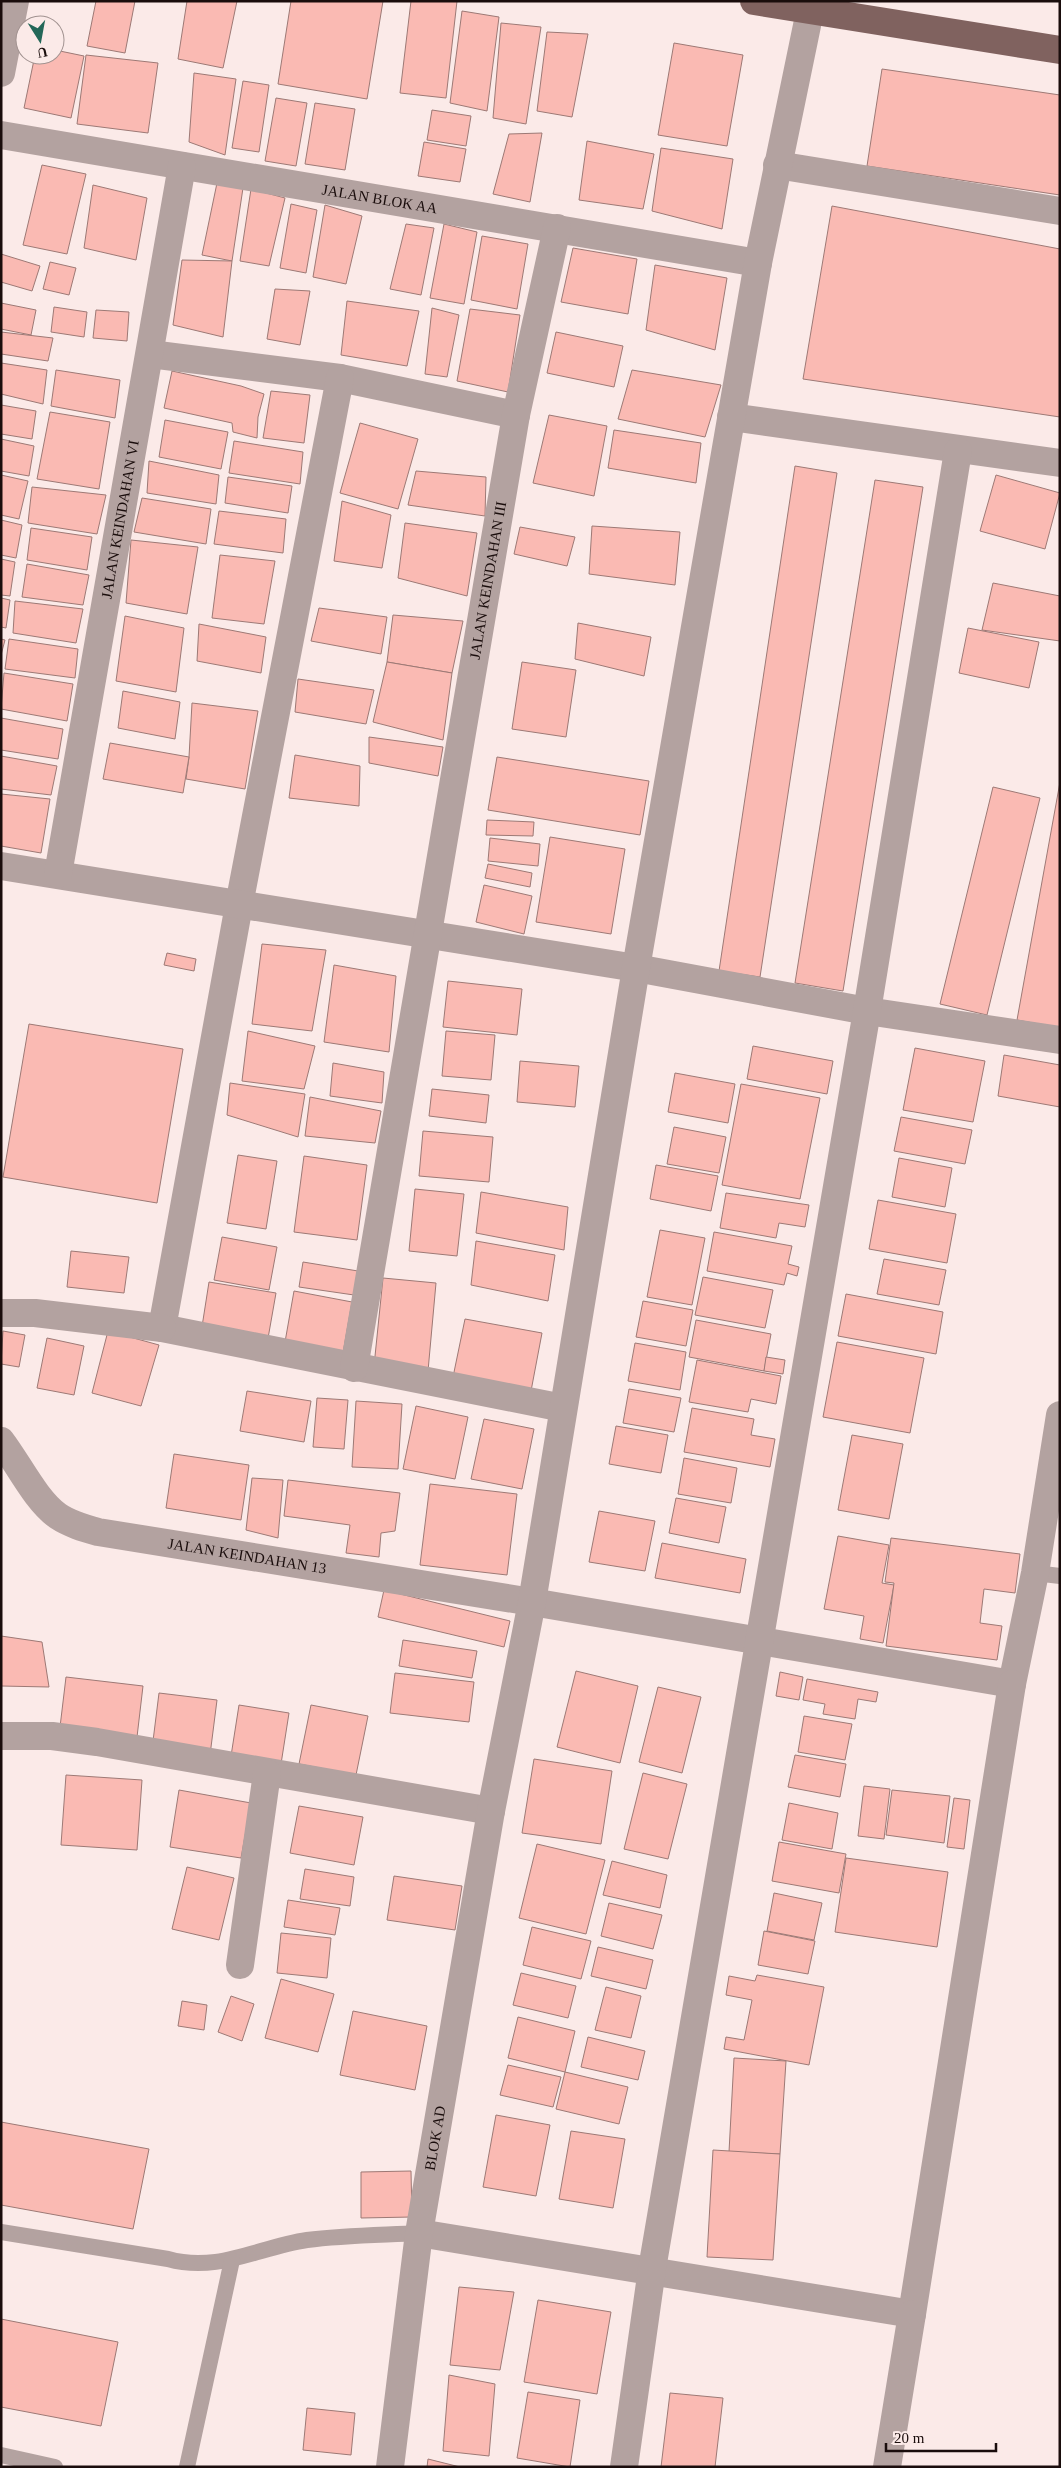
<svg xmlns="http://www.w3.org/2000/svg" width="1061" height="2468" font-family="'Times New Roman',serif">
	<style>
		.building { fill: #fabab3; stroke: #9d7975 }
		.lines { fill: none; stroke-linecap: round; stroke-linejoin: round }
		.lane { stroke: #b3a2a0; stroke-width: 16 }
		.street { stroke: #b3a2a0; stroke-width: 28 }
		.primary { stroke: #80625f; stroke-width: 28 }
		.labels { text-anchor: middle; stroke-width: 4; stroke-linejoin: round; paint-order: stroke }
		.street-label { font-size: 15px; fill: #1a0d0c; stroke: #fbeae8 }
	</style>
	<rect width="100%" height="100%" fill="#fbeae8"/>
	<!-- building -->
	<g class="building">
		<path d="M96 1H135L125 53 87 46Z"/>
		<path d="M187 1H237L223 68 178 59Z"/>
		<path d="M291 1H383L367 99 278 84Z"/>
		<path d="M411 1H457L446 98 400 93Z"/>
		<path d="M462 11 499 17 487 111 450 103Z"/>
		<path d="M501 23 541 27 526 124 493 118Z"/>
		<path d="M547 32 588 34 572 117 537 111Z"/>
		<path d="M674 43 743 55 727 146 658 135Z"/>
		<path d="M55 50 84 56 71 118 24 108 35 55H55Z"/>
		<path d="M86 55 158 63 148 133 77 124Z"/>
		<path d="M882 69 1060 95V195L867 166Z"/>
		<path d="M194 73 236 79 225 155 189 142Z"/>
		<path d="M243 81 269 85 259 152 232 148Z"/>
		<path d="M276 98 307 103 296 166 265 161Z"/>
		<path d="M315 103 355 109 345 170 305 164Z"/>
		<path d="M432 110 471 116 466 146 427 140Z"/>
		<path d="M542 133 530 202 493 194 509 134Z"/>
		<path d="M587 141 654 154 643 209 579 200Z"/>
		<path d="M424 142 466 149 460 182 418 176Z"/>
		<path d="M661 148 733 159 722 229 652 211Z"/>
		<path d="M42 165 86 174 67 254 23 245Z"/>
		<path d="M217 183 243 188 232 261 202 255Z"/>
		<path d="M93 185 147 198 136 260 84 248Z"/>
		<path d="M251 189 285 198 269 266 240 261Z"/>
		<path d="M291 204 317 210 306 273 280 268Z"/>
		<path d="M325 205 362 216 346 284 313 277Z"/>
		<path d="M832 206 1060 249V417L803 379Z"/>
		<path d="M406 224 434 228 421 295 390 289Z"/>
		<path d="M444 224 477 232 464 304 430 298Z"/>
		<path d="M482 236 528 244 517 309 471 300Z"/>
		<path d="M573 248 637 259 628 314 561 302Z"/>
		<path d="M1 254 40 266 32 291 1 282Z"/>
		<path d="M182 260 232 261 223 337 173 325Z"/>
		<path d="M50 262 76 268 69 295 43 289Z"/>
		<path d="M655 265 727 278 715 350 646 330Z"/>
		<path d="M275 289 310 291 300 345 267 339Z"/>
		<path d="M347 301 419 311 407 366 341 355Z"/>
		<path d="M1 303 36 310 31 335 1 329Z"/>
		<path d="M54 307 87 312 84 337 51 332Z"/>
		<path d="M432 308 459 315 447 377 425 374Z"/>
		<path d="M470 309 520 315 508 392 457 381Z"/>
		<path d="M96 310 129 312 127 341 93 338Z"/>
		<path d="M1 332 53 338 48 361 1 354Z"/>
		<path d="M556 332 623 346 614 387 547 373Z"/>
		<path d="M1 363 47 370 43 404 1 394Z"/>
		<path d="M56 370 120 380 115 418 51 406Z"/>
		<path d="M632 370 721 385 705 437 618 419Z"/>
		<path d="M172 371 241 386 264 394 258 417 257 438 233 432 232 423 164 408Z"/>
		<path d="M271 391 310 395 304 443 263 438Z"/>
		<path d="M1 405 36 411 32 439 1 434Z"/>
		<path d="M50 412 110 422 99 489 37 479Z"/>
		<path d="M549 415 607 426 594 496 533 483Z"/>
		<path d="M165 420 228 432 221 469 159 457Z"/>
		<path d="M360 423 418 439 398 509 340 493Z"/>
		<path d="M614 430 701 443 696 483 608 468Z"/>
		<path d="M1 439 34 446 29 476 1 471Z"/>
		<path d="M234 441 303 452 300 484 229 473Z"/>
		<path d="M149 461 219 475 216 504 147 493Z"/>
		<path d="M795 466 837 473 760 977 719 971Z"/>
		<path d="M416 471 486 477 485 516 408 505Z"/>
		<path d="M1 475 28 481 19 519 1 515Z"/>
		<path d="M996 475 1060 493 1045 549 980 531Z"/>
		<path d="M228 477 292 486 288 513 225 503Z"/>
		<path d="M875 480 923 487 843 991 795 983Z"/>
		<path d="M32 487 106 495 97 534 28 523Z"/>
		<path d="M142 498 211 509 206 544 134 532Z"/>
		<path d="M342 501 391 515 382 568 334 561Z"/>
		<path d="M219 511 286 519 283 553 214 544Z"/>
		<path d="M1 520 22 525 16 558 1 555Z"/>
		<path d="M405 523 477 533 467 596 398 578Z"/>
		<path d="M592 526 680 532 675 585 589 574Z"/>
		<path d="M520 527 575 537 567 566 514 554Z"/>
		<path d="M31 528 92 537 87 570 27 560Z"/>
		<path d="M131 540 198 547 187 614 126 603Z"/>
		<path d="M220 555 275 561 264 624 212 618Z"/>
		<path d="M1 559 15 562 10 596 1 595Z"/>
		<path d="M27 564 89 575 83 605 22 597Z"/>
		<path d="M993 583 1060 596V641L982 630Z"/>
		<path d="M1 598 10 600 6 628 1 627Z"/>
		<path d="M15 601 83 609 76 643 13 633Z"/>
		<path d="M319 608 387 617 381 654 311 641Z"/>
		<path d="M393 615 463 621 452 673 387 662Z"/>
		<path d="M125 616 184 628 176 692 116 681Z"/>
		<path d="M578 623 651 637 644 676 575 659Z"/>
		<path d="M199 624 266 637 261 673 197 661Z"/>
		<path d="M968 628 1039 642 1029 688 959 673Z"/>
		<path d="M1 639 5 640 1 655Z"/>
		<path d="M9 639 78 649 75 678 5 669Z"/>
		<path d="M387 662 452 673 443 740 373 722Z"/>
		<path d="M522 662 576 670 566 737 512 729Z"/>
		<path d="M4 673 73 684 67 721 1 709Z"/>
		<path d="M298 679 374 690 366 724 295 712Z"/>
		<path d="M123 691 180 702 175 739 118 728Z"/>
		<path d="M192 703 258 711 245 789 186 779 189 757Z"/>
		<path d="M1 718 63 729 58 759 1 750Z"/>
		<path d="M369 737 443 747 438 776 369 763Z"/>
		<path d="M110 743 189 757 183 793 103 779Z"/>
		<path d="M295 755 360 766 359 806 289 798Z"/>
		<path d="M1 756 57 766 51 795 1 789Z"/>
		<path d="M497 757 649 781 640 835 488 810Z"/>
		<path d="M1060 782V1028L1017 1020Z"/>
		<path d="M993 787 1040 798 987 1015 940 1004Z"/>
		<path d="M1 794 50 799 41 853 1 846Z"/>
		<path d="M487 820 534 822 533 836 486 835Z"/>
		<path d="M550 837 625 849 611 934 536 922Z"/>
		<path d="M490 838 540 844 538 866 488 861Z"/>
		<path d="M488 864 532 873 530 887 485 878Z"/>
		<path d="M484 885 532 896 524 934 476 922Z"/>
		<path d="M262 944 326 950 312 1031 252 1024Z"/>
		<path d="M167 953 196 959 194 971 164 965Z"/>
		<path d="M334 965 396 976 389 1052 324 1042Z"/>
		<path d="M448 981 522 989 517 1035 443 1027Z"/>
		<path d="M29 1024 183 1049 157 1203 3 1177Z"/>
		<path d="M248 1031 315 1046 304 1089 242 1081Z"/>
		<path d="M446 1031 495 1035 491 1080 442 1076Z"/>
		<path d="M753 1046 833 1061 827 1094 747 1079Z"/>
		<path d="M915 1048 985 1061 973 1122 903 1110Z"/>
		<path d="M1004 1055 1060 1065V1107L998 1096Z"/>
		<path d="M520 1061 579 1066 575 1107 517 1102Z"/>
		<path d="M333 1063 384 1072 382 1103 330 1096Z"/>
		<path d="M675 1073 735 1084 728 1123 668 1112Z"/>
		<path d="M230 1083 305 1094 298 1137 227 1115Z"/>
		<path d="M741 1084 820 1098 800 1199 722 1185Z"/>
		<path d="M432 1089 489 1095 486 1123 429 1116Z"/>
		<path d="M310 1097 381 1111 375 1143 305 1136Z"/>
		<path d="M901 1117 972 1130 965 1164 894 1151Z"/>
		<path d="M674 1127 726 1137 719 1173 667 1164Z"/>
		<path d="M423 1131 493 1137 489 1182 419 1176Z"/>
		<path d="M238 1155 277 1161 266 1229 227 1223Z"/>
		<path d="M304 1156 367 1165 357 1240 294 1232Z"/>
		<path d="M899 1158 952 1168 945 1207 892 1197Z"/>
		<path d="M656 1165 718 1176 711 1211 650 1199Z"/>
		<path d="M415 1189 464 1194 457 1256 409 1251Z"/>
		<path d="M481 1192 568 1207 564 1250 476 1233Z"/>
		<path d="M726 1193 809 1205 805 1227 779 1223 776 1238 720 1228Z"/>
		<path d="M878 1200 956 1214 947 1263 869 1249Z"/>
		<path d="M660 1230 705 1238 692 1305 647 1297Z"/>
		<path d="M714 1232 792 1246 788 1264 799 1267 797 1276 787 1273 784 1285 707 1271Z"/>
		<path d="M222 1237 277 1247 269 1290 214 1280Z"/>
		<path d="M476 1241 555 1255 548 1301 471 1285Z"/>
		<path d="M71 1251 129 1257 124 1293 67 1287Z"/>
		<path d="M884 1259 946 1270 939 1305 877 1294Z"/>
		<path d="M303 1262 358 1271 354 1295 299 1287Z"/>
		<path d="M703 1277 773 1290 765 1328 695 1315Z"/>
		<path d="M383 1278 436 1283 428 1371 374 1366Z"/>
		<path d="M209 1282 276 1293 267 1344 201 1333Z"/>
		<path d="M294 1291 352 1302 343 1353 285 1342Z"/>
		<path d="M846 1294 943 1312 936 1354 838 1336Z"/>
		<path d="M643 1301 693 1310 686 1346 636 1337Z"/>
		<path d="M465 1319 542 1333 531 1391 453 1377Z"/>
		<path d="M696 1320 771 1334 764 1371 689 1357Z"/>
		<path d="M3 1331 25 1335 19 1367 1 1364Z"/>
		<path d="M108 1331 159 1345 141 1406 92 1393Z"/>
		<path d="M47 1338 84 1346 74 1395 37 1388Z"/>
		<path d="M837 1342 924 1358 910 1433 823 1417Z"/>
		<path d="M635 1343 686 1352 680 1390 628 1381Z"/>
		<path d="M766 1357 785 1360 783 1374 764 1371Z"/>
		<path d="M697 1360 781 1376 776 1404 751 1399 748 1412 689 1402Z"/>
		<path d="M629 1389 681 1398 674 1432 623 1423Z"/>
		<path d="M247 1391 311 1401 304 1442 240 1431Z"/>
		<path d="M317 1398 348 1400 344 1449 313 1447Z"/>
		<path d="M356 1401 402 1404 398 1469 352 1467Z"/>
		<path d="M416 1406 468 1417 455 1479 403 1469Z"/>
		<path d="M692 1408 754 1419 751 1435 775 1439 770 1467 684 1452Z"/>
		<path d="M484 1419 534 1429 522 1489 471 1479Z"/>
		<path d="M616 1426 668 1435 661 1473 609 1464Z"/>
		<path d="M852 1435 903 1444 889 1519 838 1510Z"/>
		<path d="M174 1454 249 1465 241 1520 166 1508Z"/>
		<path d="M684 1458 737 1468 731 1503 678 1494Z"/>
		<path d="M252 1478 283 1480 278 1538 246 1530Z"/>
		<path d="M288 1480 400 1493 395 1531 381 1533 379 1557 346 1553 350 1525 284 1516Z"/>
		<path d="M430 1484 517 1494 507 1575 420 1565Z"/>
		<path d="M676 1498 726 1507 719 1543 669 1533Z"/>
		<path d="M599 1511 655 1521 645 1571 589 1562Z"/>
		<path d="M838 1536 889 1545 882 1583 894 1585 883 1643 860 1639 864 1616 824 1609Z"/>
		<path d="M891 1538 1020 1554 1015 1593 984 1589 980 1623 1002 1626 997 1660 886 1646 894 1583 885 1582Z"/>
		<path d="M662 1543 746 1559 740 1593 655 1578Z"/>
		<path d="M384 1590 510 1621 504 1647 378 1617Z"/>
		<path d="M1 1636 42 1642 49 1687 1 1686Z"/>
		<path d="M403 1640 477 1651 472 1678 399 1666Z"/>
		<path d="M576 1671 638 1686 620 1763 557 1747Z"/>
		<path d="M780 1672 803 1677 799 1700 776 1696Z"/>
		<path d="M395 1673 474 1682 469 1722 390 1713Z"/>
		<path d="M66 1677 143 1686 137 1737 60 1727Z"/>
		<path d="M807 1679 878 1692 876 1702 858 1699 855 1719 823 1714 825 1704 803 1700Z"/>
		<path d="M658 1687 701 1697 682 1773 639 1762Z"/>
		<path d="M159 1693 217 1700 210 1755 152 1749Z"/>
		<path d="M239 1705 289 1713 281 1764 231 1756Z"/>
		<path d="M311 1705 368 1716 356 1775 299 1764Z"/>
		<path d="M804 1716 852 1724 845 1760 798 1752Z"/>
		<path d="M795 1755 846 1764 840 1797 788 1787Z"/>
		<path d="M534 1759 612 1771 601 1844 522 1833Z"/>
		<path d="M643 1773 687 1784 668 1859 624 1849Z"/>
		<path d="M66 1775 142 1780 137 1850 61 1845Z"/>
		<path d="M864 1786 890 1789 884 1839 858 1836Z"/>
		<path d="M179 1790 251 1803 241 1858 170 1847Z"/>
		<path d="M892 1790 950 1796 944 1843 886 1835Z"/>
		<path d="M954 1798 970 1800 964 1849 947 1847Z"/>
		<path d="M789 1803 838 1813 832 1849 782 1840Z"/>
		<path d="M299 1806 363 1817 354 1865 290 1853Z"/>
		<path d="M779 1842 846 1854 839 1893 772 1881Z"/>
		<path d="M537 1844 605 1860 586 1934 519 1918Z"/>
		<path d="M846 1858 948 1872 937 1947 835 1932Z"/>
		<path d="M612 1861 667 1875 660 1908 603 1895Z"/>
		<path d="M187 1867 234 1878 219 1940 172 1929Z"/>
		<path d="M305 1869 354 1877 350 1906 300 1899Z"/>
		<path d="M394 1876 462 1886 455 1930 387 1920Z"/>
		<path d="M774 1893 822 1903 814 1940 767 1931Z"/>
		<path d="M288 1900 340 1908 335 1935 284 1927Z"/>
		<path d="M609 1903 662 1915 653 1949 601 1936Z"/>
		<path d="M532 1927 591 1941 581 1979 523 1965Z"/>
		<path d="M764 1931 815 1941 808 1974 758 1965Z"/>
		<path d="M281 1933 331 1938 327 1978 277 1973Z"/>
		<path d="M598 1947 653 1960 646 1989 591 1976Z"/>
		<path d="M521 1973 576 1986 568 2018 513 2005Z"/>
		<path d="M757 1975 824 1987 809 2065 724 2049 726 2037 744 2040 752 2000 726 1995 729 1976 755 1981Z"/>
		<path d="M281 1979 334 1994 318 2052 265 2038Z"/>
		<path d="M606 1987 641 1996 631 2038 595 2030Z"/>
		<path d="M231 1996 254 2004 242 2041 218 2032Z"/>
		<path d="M182 2001 207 2005 204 2030 178 2026Z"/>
		<path d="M353 2011 427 2026 415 2090 340 2075Z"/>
		<path d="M518 2017 575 2031 565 2072 508 2058Z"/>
		<path d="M588 2037 645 2051 638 2080 581 2067Z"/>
		<path d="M734 2058 786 2061 780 2154 729 2152Z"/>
		<path d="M508 2065 561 2077 553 2107 500 2095Z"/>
		<path d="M565 2072 628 2087 619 2124 556 2109Z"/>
		<path d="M496 2115 550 2125 536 2196 483 2187Z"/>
		<path d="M1 2122 149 2149 133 2229 1 2205Z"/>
		<path d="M571 2131 625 2139 613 2208 559 2199Z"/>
		<path d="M713 2150 780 2154 773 2260 707 2257Z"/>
		<path d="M411 2171 412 2217 361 2218V2172Z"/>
		<path d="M459 2287 514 2292 500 2370 450 2365Z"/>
		<path d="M538 2300 611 2312 597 2394 524 2382Z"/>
		<path d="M1 2319 118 2342 101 2426 1 2407Z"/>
		<path d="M449 2375 495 2384 489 2456 443 2451Z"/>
		<path d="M528 2392 580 2400 570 2467 517 2458Z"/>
		<path d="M670 2393 723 2398 715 2467H661Z"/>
		<path d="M307 2408 355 2413 351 2455 303 2450Z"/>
		<path d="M428 2459 460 2467H427Z"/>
	</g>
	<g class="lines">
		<!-- lane -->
		<g class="lane">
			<path d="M1035 1573 1060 1576"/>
			<path d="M1 2232 168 2259C218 2273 259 2247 307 2240 344 2235 382 2235 419 2233"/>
			<path d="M1 2455 55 2467"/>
			<path d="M187 2467 232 2260"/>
		</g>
		<!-- street -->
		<g class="street">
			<path d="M1 73 15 1"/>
			<path id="s1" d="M1 135 758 263"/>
			<path d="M777 165 1060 211"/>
			<path d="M150 354 340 378 516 415"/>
			<path d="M340 378 239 905 162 1328 563 1408"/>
			<path d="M731 417 1060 463"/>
			<path d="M1 866 636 968 867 1011 1060 1040"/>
			<path id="s2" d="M58 874 182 166"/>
			<path d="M1 1313H35L162 1328"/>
			<path id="s3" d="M354 1368 516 415 557 228"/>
			<path id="s4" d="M1 1441C18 1463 36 1501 58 1516 70 1524 84 1528 98 1532L532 1602 1012 1684 1035 1573 1060 1415"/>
			<path d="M1 1736H52L97 1742 491 1811"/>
			<path d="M240 1965 267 1773"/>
			<path d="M419 2233 912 2314 1012 1684"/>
			<path id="s5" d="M390 2467 419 2233 491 1811 532 1602 636 968 758 263 810 11"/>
			<path d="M624 2467 652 2269 867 1011 958 451"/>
			<path d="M887 2467 912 2314"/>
		</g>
		<!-- primary -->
		<path class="primary" d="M754 1 1060 50"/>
	</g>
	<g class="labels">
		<!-- street labels -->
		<g class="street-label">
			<text dy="5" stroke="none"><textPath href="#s1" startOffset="384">JALAN BLOK AA</textPath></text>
			<text dy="5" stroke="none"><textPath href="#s2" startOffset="360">JALAN KEINDAHAN VI</textPath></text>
			<text dy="5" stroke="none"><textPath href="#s3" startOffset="799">JALAN KEINDAHAN III</textPath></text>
			<text dy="5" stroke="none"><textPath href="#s4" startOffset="289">JALAN KEINDAHAN 13</textPath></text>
			<text dy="5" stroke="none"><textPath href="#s5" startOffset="332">BLOK AD</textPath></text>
		</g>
	</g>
	<!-- border -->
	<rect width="1061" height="2468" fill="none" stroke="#1a0d0c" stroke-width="5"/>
	<!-- north arrow -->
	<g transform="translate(40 40) rotate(169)"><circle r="24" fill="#fbeae8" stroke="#a19290"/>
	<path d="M0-4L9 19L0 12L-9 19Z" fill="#236758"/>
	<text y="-8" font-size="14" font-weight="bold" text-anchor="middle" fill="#1a0d0c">U</text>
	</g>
	<!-- scale -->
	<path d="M886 2443v8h110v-8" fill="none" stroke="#1a0d0c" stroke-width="2.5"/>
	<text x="894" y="2443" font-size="15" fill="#1a0d0c" stroke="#fbeae8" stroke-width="4" paint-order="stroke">20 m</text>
</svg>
